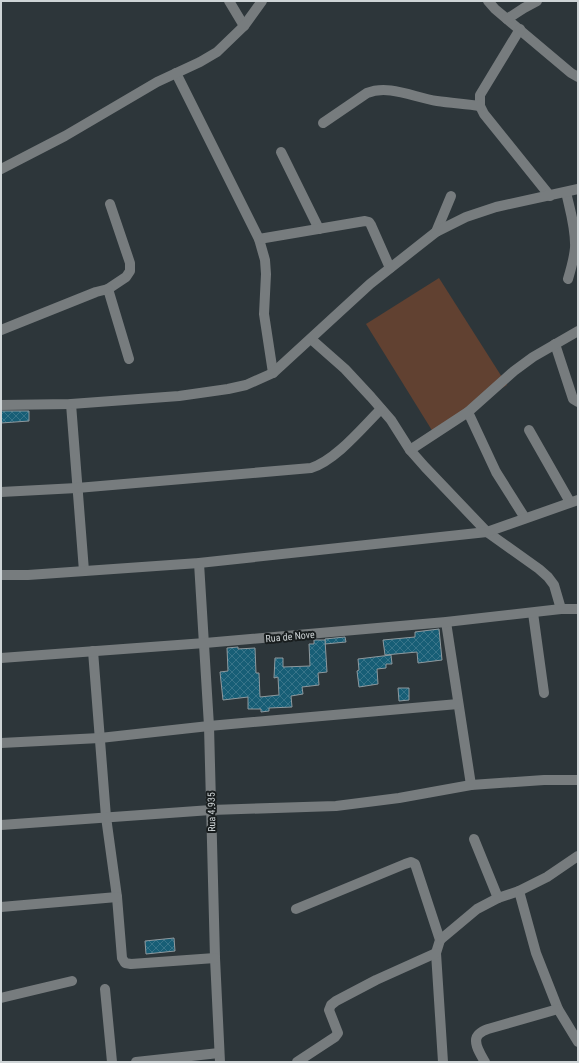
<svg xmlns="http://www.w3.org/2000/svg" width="579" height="1063" font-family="'Roboto Condensed',sans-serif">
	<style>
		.grass { fill: #614131 }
		.building { fill: url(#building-cross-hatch); stroke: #8e999e }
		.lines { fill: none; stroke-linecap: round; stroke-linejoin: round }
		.minor { stroke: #777c7e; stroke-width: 10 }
		.labels { text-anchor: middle; stroke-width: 4; stroke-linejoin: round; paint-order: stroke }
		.street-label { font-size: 10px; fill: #ced4d6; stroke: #181d1e }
	</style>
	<defs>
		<pattern id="building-cross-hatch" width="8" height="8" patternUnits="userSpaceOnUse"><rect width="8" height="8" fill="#175e76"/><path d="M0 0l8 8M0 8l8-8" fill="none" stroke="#387489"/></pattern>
	</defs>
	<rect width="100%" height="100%" fill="#2d363a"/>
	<!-- grass -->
	<path class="grass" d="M439 278 507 385 433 432 366 324Z"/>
	<!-- building -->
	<g class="building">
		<path d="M1 411H29V421L1 423Z"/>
		<path d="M439 629 442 660 418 663 417 652 385 655 383 640 415 637V632Z"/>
		<path d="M345 637 346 642 325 644V639Z"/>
		<path d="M314 640H325L327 672 318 673 319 685 302 687 303 694 291 696 292 707 269 708V711L261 712V709H248V697L223 700 220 672 228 671 227 648 238 647V649L255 648 256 673H259L260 697 279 695 278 677 274 678 275 658H283V667L310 666 309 644H314Z"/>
		<path d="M391 655 392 664H386V668L377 669 378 684 359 687 357 671 359 670 358 659Z"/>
		<path d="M398 688H409V700L399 701Z"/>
		<path d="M174 938 175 951 146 954 145 941Z"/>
	</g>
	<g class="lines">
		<!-- minor -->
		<g class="minor">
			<path d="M229 1 244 26"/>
			<path d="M488 1 495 9 571 73 578 77"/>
			<path d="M507 19 524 8 537 1"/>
			<path d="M520 29 480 95V106L484 114 550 196"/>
			<path d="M176 73 259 239 265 260 266 274 264 314 273 373"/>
			<path d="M323 123 367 93C389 84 415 98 437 101 451 103 466 104 480 106"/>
			<path d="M281 152 319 229"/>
			<path d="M1 169 65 136 157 82 200 62 217 52 244 26 262 1"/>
			<path d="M566 192C570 210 576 229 575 248 574 259 571 269 568 279"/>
			<path d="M436 232 451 196"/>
			<path d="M259 239 365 221 369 222 371 225 390 268"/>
			<path d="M108 289 126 277 130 271V263L110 204"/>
			<path d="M1 330 96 292 108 289 129 359"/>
			<path d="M311 339 345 369 371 397 391 420 410 450 425 467 487 532 539 569 548 577 554 585 561 609"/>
			<path d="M555 344 573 399 578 402"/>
			<path d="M71 404 84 571"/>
			<path d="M1 405 71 404 179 396 228 389 246 385 273 373 370 284 436 232 466 217 496 207 578 189"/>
			<path d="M468 412 496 472 525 518"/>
			<path d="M529 430 570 502"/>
			<path d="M410 450 468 412 514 371 533 357 578 331"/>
			<path d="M1 492 77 488 311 468C336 460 362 428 381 409"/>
			<path d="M199 563 209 726 215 958 220 1062"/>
			<path d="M1 575H28L199 563 487 532 578 500"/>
			<path d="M533 613 544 693"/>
			<path d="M446 622 471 785"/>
			<path d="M93 651 106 817 117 897 122 958 125 963 131 964 215 958"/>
			<path d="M1 658 205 643 446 622 561 609H578"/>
			<path d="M1 743 100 738 209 726 458 704"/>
			<path d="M1 825 211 810 336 806 399 798 471 785 544 780H578"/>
			<path d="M474 839 498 898"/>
			<path d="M519 891 536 953 558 1009 578 1042"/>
			<path d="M1 907 117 897"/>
			<path d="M296 909 405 864 411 862 415 864 440 940 436 953 443 1062"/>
			<path d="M440 940 477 909 498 898 519 891 547 877 578 856"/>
			<path d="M105 989 112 1062"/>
			<path d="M1 998 72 981"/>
			<path d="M136 1062 219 1053"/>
			<path d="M297 1062 335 1037 338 1033 329 1010 331 1005 336 1001 376 980 436 953"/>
			<path d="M485 1062C481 1055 471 1041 479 1034 481 1032 485 1030 488 1029L558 1009"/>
		</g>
	</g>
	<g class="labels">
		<!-- street labels -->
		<g class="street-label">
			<text transform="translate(290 636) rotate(-5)" y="4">Rua de Nove</text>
			<text transform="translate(211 812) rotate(-91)" y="4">Rua 4.935</text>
		</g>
	</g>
	<!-- border -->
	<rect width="579" height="1063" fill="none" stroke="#ced4d6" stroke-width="4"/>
</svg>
